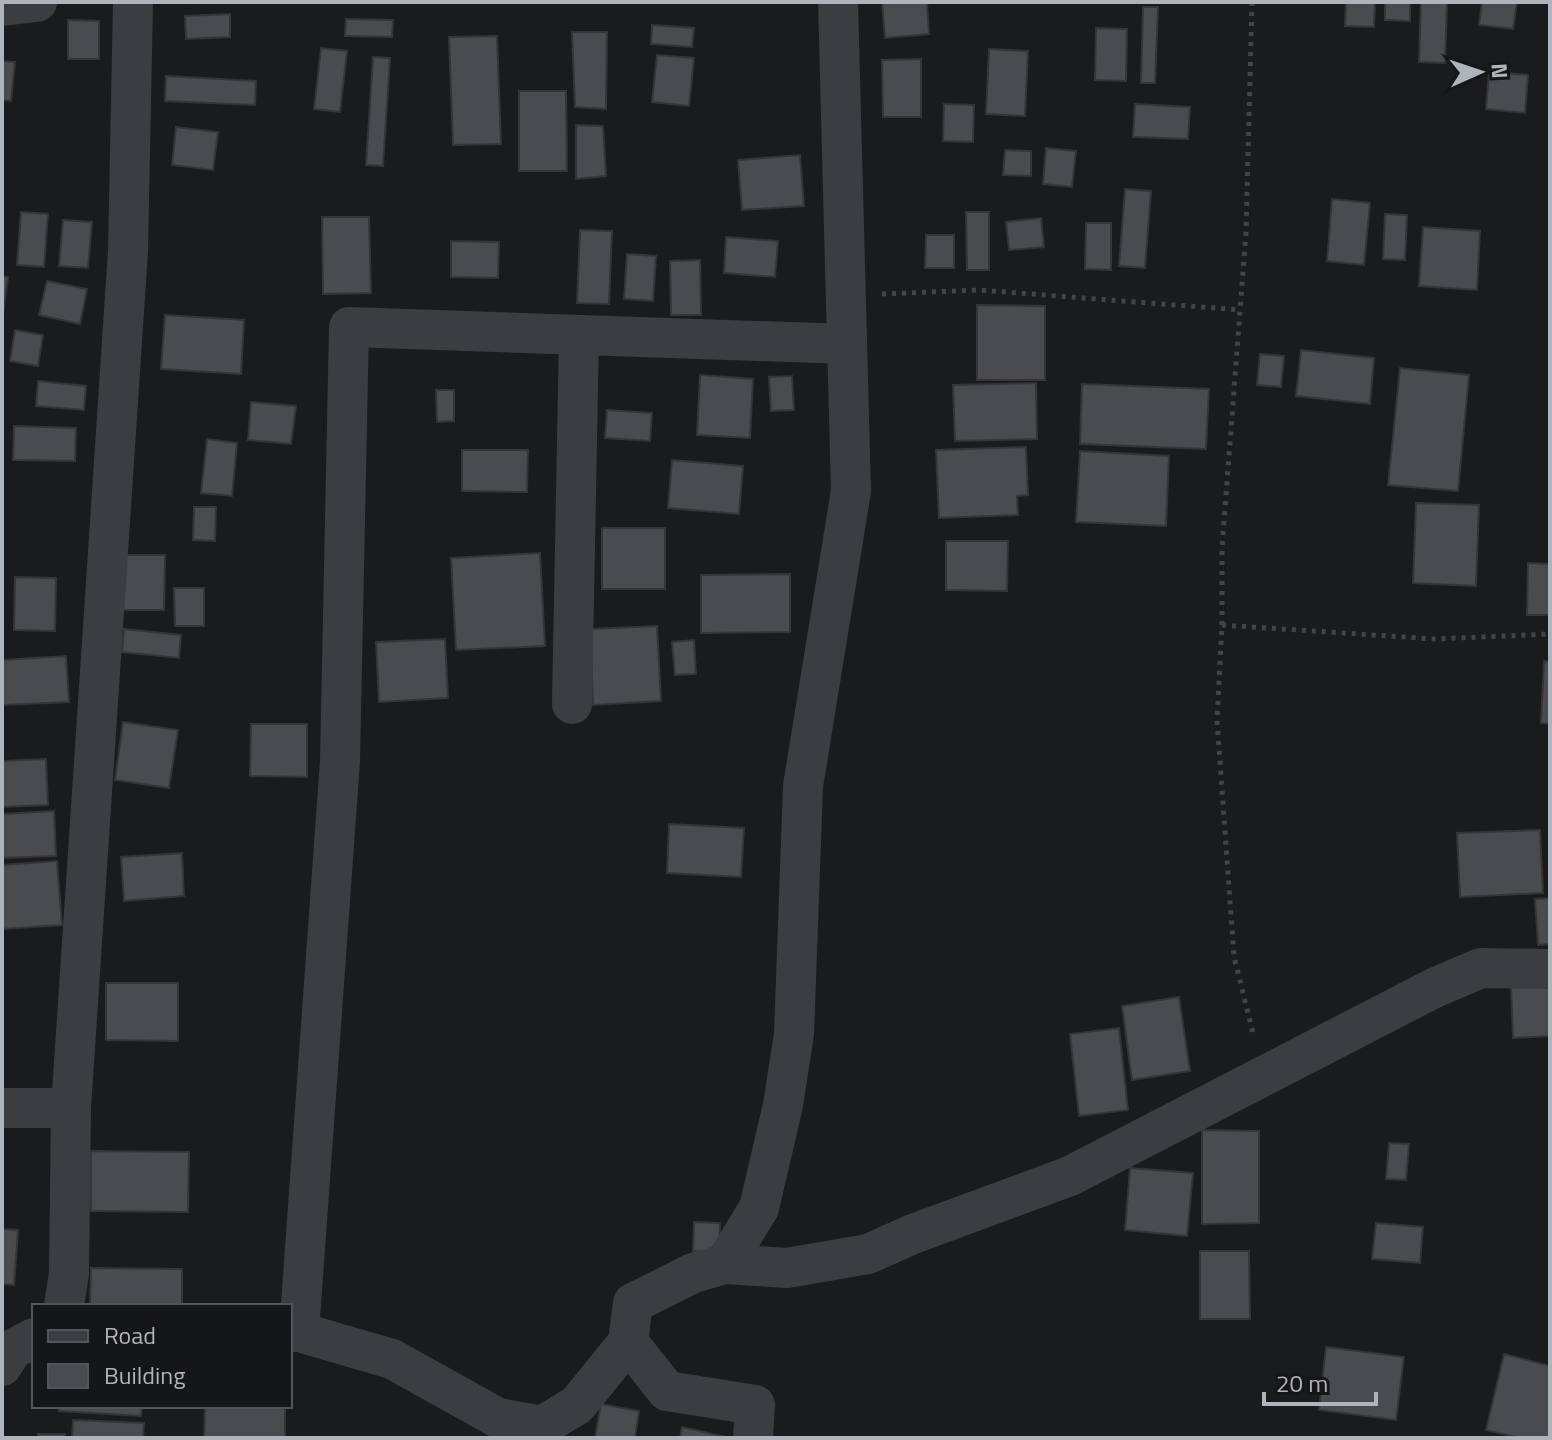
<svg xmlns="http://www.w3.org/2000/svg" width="1552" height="1440" font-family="'Titillium Web',sans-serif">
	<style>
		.building { fill: #494b4f; stroke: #353538; stroke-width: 2 }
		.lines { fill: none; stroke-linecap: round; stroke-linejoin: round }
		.path { stroke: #424448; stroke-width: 5; stroke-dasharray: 4 6; stroke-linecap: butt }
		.minor { stroke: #3c3d41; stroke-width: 40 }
	</style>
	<rect width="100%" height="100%" fill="#1a1b1c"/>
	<!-- building -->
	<g class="building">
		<path d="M882 2H927L929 34 885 38Z"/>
		<path d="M1346 2H1375L1374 27 1345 26Z"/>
		<path d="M1385 2H1410V21L1385 20Z"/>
		<path d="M1421 2H1447L1445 63 1419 62Z"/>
		<path d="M1482 2H1517L1513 29 1479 25Z"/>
		<path d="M1143 7H1158L1155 83H1141Z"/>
		<path d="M230 14V37L186 39 185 16Z"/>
		<path d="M346 19 393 20 392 37 345 36Z"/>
		<path d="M68 20 99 21V59H68Z"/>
		<path d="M652 25 694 28 692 47 651 44Z"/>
		<path d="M1096 28 1127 29 1126 81 1095 80Z"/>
		<path d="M572 32H607L606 109 575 107Z"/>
		<path d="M497 36 501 144 453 145 449 37Z"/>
		<path d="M321 48 347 51 340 112 314 109Z"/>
		<path d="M989 49 1028 51 1025 116 986 114Z"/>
		<path d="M657 55 694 58 689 106 652 102Z"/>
		<path d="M373 57 390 58 383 166 366 165Z"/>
		<path d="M921 59V117H883L882 60Z"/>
		<path d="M2 61 15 62 11 101 2 100Z"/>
		<path d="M1489 72 1528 75 1525 113 1486 109Z"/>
		<path d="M166 76 256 81 255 105 165 101Z"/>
		<path d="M519 91H566L567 171H519Z"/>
		<path d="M944 104 974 105 973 142 943 141Z"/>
		<path d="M1135 104 1190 107 1188 139 1133 137Z"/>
		<path d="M576 125 603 126 606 176 576 179Z"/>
		<path d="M176 127 218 132 213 170 172 165Z"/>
		<path d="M1046 148 1076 151 1072 187 1043 184Z"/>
		<path d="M1005 150 1031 151V176L1003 175Z"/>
		<path d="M800 155 804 206 742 210 738 160Z"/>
		<path d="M1125 189 1151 191 1145 268 1119 266Z"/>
		<path d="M1332 199 1370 203 1364 265 1327 261Z"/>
		<path d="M21 212 48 214 44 267 17 265Z"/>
		<path d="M966 212H989V270H967Z"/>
		<path d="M1385 214 1407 215 1405 260 1383 259Z"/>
		<path d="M322 217H369L371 293 323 294Z"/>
		<path d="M1041 218 1044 247 1009 250 1006 222Z"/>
		<path d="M63 220 92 222 88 268 59 266Z"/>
		<path d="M1086 223H1111V270L1085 269Z"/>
		<path d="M1423 227 1480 231 1477 290 1419 286Z"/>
		<path d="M580 230 612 231 609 304 577 303Z"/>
		<path d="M926 235H954V268H925Z"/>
		<path d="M726 237 778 241 775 277 724 273Z"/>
		<path d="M451 241 499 242 498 278 451 277Z"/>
		<path d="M627 254 656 256 653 301 624 299Z"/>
		<path d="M700 260 701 315H671L670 261Z"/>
		<path d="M2 276 8 277 3 314H2Z"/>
		<path d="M47 281 87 289 80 324 39 315Z"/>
		<path d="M977 305 1045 306V380H977Z"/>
		<path d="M165 315 244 320 241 374 161 369Z"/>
		<path d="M15 330 43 335 38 366 10 361Z"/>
		<path d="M1301 350 1374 358 1370 404 1296 396Z"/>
		<path d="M1260 354 1284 356 1281 387 1257 385Z"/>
		<path d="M1400 368 1469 375 1458 491 1388 485Z"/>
		<path d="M700 375 753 379 750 438 697 435Z"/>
		<path d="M792 376 794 410 771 411 769 377Z"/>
		<path d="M38 381 86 386 84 410 36 406Z"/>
		<path d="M1036 383 1037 439 955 441 953 385Z"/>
		<path d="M1082 384 1209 389 1206 449 1080 444Z"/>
		<path d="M436 390H454V421L437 422Z"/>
		<path d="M251 402 296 406 291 444 248 440Z"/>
		<path d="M607 410 652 413 650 441 605 438Z"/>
		<path d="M14 426 76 428 75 461 13 460Z"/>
		<path d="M207 439 237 443 232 496 201 493Z"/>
		<path d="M1026 447 1028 495 1017 496 1018 515 939 518 936 450Z"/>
		<path d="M462 450H528L527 492 462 491Z"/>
		<path d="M1080 451 1169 456 1166 526 1076 522Z"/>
		<path d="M672 460 743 466 739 514 668 508Z"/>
		<path d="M1416 503 1479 505 1476 586 1413 583Z"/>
		<path d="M194 507H216L215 541 193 540Z"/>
		<rect x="602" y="528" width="63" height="61"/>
		<path d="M946 541H1008L1007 591 946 590Z"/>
		<path d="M540 553 545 646 456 650 451 558Z"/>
		<path d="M122 555H165L164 610H121Z"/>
		<path d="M1528 563 1550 564V615H1527Z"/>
		<path d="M790 574V632L701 633V575Z"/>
		<path d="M15 577 56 578 55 631 14 630Z"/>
		<path d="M174 588H204V626H175Z"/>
		<path d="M657 626 661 701 593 705 590 629Z"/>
		<path d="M124 629 181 635 179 658 122 652Z"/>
		<path d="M445 639 448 698 379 702 376 642Z"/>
		<path d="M694 640 696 674 675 675 672 642Z"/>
		<path d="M66 656 69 702 3 705 2 660Z"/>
		<path d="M1544 661 1550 662V724L1541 723Z"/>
		<path d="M123 722 178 730 169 788 115 780Z"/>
		<path d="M251 724H307V777L250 776Z"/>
		<path d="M46 759 48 805 2 807V761Z"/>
		<path d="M54 811 56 856 2 858V814Z"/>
		<path d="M669 824 744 828 741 877 667 873Z"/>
		<path d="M1540 830 1543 893 1460 897 1457 833Z"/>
		<path d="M182 853 184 896 124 901 121 857Z"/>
		<path d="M57 861 62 925 2 929V865Z"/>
		<path d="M1550 898V944L1538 945 1535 899Z"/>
		<path d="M106 983H178V1041L106 1040Z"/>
		<path d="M1550 984V1036L1513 1038 1511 986Z"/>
		<path d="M1179 997 1190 1071 1132 1080 1122 1006Z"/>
		<path d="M1119 1028 1128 1110 1079 1116 1070 1034Z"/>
		<path d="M1202 1130 1259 1131V1223L1202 1224Z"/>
		<path d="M1389 1143 1409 1144 1406 1180 1386 1179Z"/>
		<path d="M91 1151 189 1152 188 1212 91 1211Z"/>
		<path d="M1130 1168 1193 1173 1187 1236 1125 1230Z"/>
		<path d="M694 1222 720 1223 719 1252 693 1251Z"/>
		<path d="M1376 1223 1423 1227 1420 1263 1372 1259Z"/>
		<path d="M2 1229 18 1230 14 1285 2 1284Z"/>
		<path d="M1200 1251H1249L1250 1319H1200Z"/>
		<path d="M91 1268 182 1269V1306H90Z"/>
		<path d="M1326 1347 1404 1357 1396 1420 1319 1410Z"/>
		<path d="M1504 1354 1550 1366V1438H1520L1486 1430Z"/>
		<path d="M601 1404 639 1411 635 1438H595Z"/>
		<path d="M59 1406H142L141 1416 59 1411Z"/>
		<path d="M205 1406H285V1438H204Z"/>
		<path d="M73 1420 144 1423 143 1438H72Z"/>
		<path d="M682 1427 726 1437V1438H680Z"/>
		<rect x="38" y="1434" width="27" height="4"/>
	</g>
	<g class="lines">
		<!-- path -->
		<g class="path">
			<path d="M1252 2 1246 232 1222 548V625L1217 720 1234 957 1254 1037"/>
			<path d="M882 294 979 290 1240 310"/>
			<path d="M1222 625 1434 639 1550 634"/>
		</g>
		<!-- minor -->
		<g class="minor">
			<path d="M2 6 37 2"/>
			<path d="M572 704 579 335"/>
			<path d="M2 1108H71"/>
			<path d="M725 1264 759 1208 783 1105 794 1034 803 786 851 491 838 2"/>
			<path d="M64 1306 69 1273 71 1108 128 251 133 2"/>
			<path d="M290 1332H299L340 761 349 327 847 344"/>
			<path d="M299 1332 392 1359 498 1418 542 1426 577 1405 628 1342"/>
			<path d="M2 1366 13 1349 34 1338"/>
			<path d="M753 1438 755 1405 667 1391 628 1342 633 1303 693 1273 725 1264 787 1268 868 1254 913 1234 1070 1176 1434 988 1481 968 1550 969"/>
		</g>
	</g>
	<!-- border -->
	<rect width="1552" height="1440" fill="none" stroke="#aeb4bb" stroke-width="8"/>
	<!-- legend -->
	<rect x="32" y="1304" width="260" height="104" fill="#151617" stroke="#525559" stroke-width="2"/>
	<rect x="48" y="1330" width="40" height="12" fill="#3c3d41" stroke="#525559" stroke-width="2"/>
	<text x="104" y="1344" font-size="24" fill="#aeb4bb">Road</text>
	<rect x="48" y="1364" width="40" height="24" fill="#494b4f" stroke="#525559" stroke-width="2"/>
	<text x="104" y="1384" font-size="24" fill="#aeb4bb">Building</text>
	<!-- north arrow -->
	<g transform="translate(1480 72) rotate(87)" stroke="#151617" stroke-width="6" paint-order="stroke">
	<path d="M0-6L14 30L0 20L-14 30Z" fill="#aeb4bb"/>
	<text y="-12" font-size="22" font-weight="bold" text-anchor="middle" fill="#aeb4bb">N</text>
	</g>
	<!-- scale -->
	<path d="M1264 1392v12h112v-12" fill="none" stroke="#aeb4bb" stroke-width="4"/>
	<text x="1276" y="1392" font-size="24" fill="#aeb4bb" stroke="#151617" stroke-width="6" paint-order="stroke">20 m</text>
</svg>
